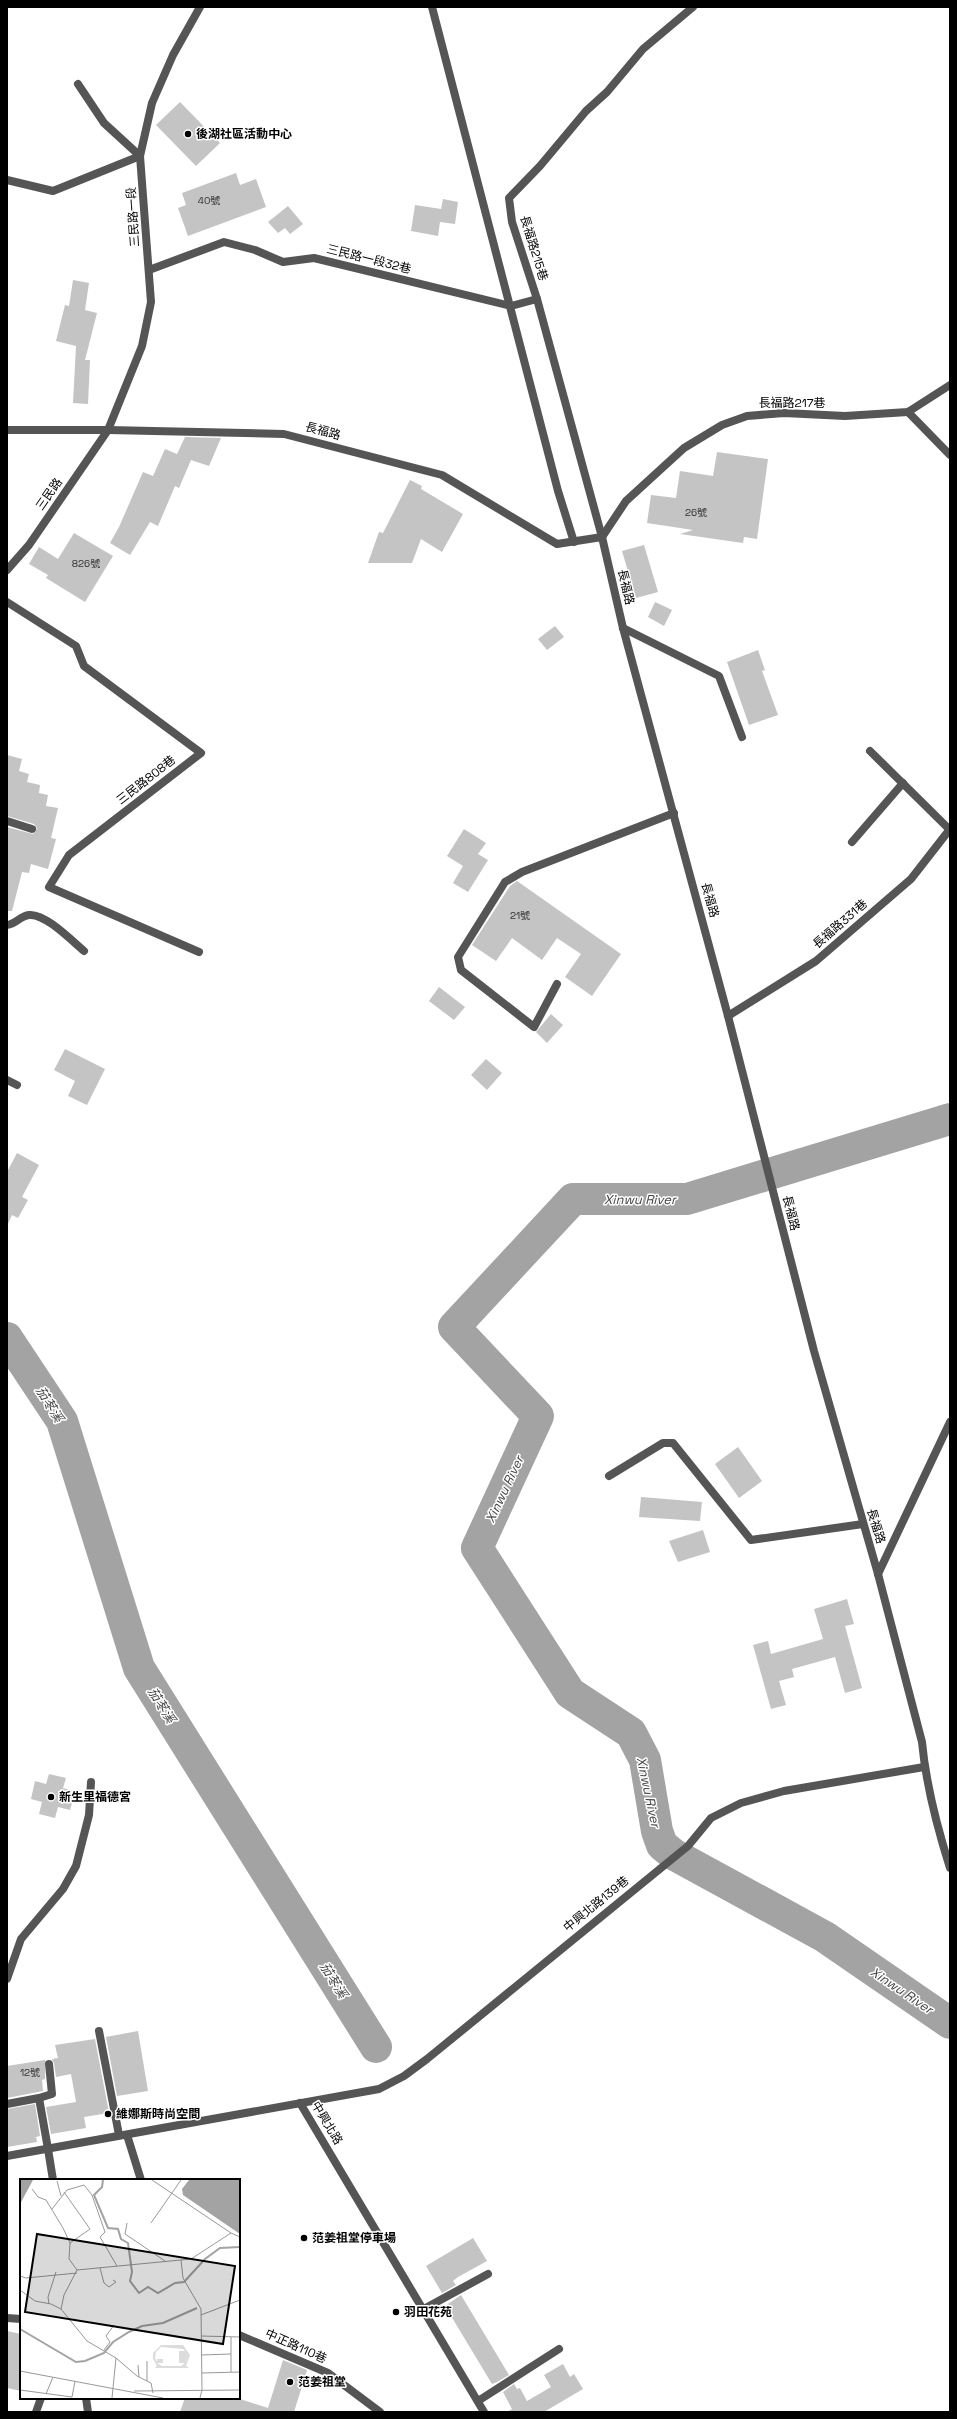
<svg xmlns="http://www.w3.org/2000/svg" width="957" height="2419" font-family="'Space Grotesk','Noto Sans TC',sans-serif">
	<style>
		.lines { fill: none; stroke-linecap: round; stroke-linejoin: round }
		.river { stroke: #a3a3a3; stroke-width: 32 }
		.building { fill: #c4c4c4 }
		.service { stroke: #555; stroke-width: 8 }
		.minor { stroke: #555; stroke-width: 8 }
		.tertiary { stroke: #555; stroke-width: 8 }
		.poi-dot { fill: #000; stroke: #fff; stroke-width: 1.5 }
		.labels { text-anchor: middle; stroke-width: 3; stroke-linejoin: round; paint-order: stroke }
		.number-label { font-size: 10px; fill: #313131 }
		.poi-label { font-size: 12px; font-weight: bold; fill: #000; stroke: #fff; text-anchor: start }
		.street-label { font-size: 12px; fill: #000; stroke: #fff }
		.water-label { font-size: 13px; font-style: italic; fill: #444; stroke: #fff }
		.inset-river { fill: none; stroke: #a3a3a3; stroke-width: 2 }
		.inset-road { fill: none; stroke: #999; stroke-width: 1 }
		.view { fill: #000; fill-opacity: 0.15; stroke: #000; stroke-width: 2 }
		.inset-edge { fill: none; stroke: #000; stroke-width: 2 }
	</style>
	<rect width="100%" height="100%" fill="#fff"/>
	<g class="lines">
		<!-- river -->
		<g class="river">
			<path d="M950 1119 687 1199H573L454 1327 538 1416 477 1548 570 1693 631 1733 645 1760 657 1831 662 1845 673 1854 825 1937 950 2023"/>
			<path d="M7 1338 62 1421 139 1668 376 2047"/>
		</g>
	</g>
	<!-- building -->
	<g class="building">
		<path d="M180 102 220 143 196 166 156 125Z"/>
		<path d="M236 173 240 185 256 179 266 207 188 236 178 208 186 205 182 193Z"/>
		<path d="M443 199 458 202 455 224 440 222 438 236 411 231 415 205 441 209Z"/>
		<path d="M288 206 303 224 290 234 285 228 278 233 268 222Z"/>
		<path d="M73 280 89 283 85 310 97 313 85 360H90L88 404 73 403 76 346 56 341 65 305 69 306Z"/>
		<path d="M185 437 221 438 209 466 191 460 179 488 175 486 158 526 150 522 130 555 110 543 119 527 143 472 153 476 165 449 177 454Z"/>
		<path d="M717 452 768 459 757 539 744 537 743 543 680 534 693 530 647 523 651 495 676 498 680 471 713 476Z"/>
		<path d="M410 480 422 486 421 489 463 514 442 552 421 539 412 563H368L379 532 383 533Z"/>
		<path d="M74 533 113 556 85 602 46 578 48 575 29 564 39 547 58 559Z"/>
		<path d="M644 545 658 592 636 598 622 551Z"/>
		<path d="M655 602 672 610 664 626 648 617Z"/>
		<path d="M555 626 564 637 547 650 538 639Z"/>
		<path d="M758 650 765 670 762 671 778 715 749 725 727 662Z"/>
		<path d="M7 755 22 759 19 771 29 774 27 782 40 785 39 793 48 795 46 806 58 808 51 838 56 839 48 869 31 864 29 873 22 872 12 911H7V827L33 834 37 828 34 824 7 816Z"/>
		<path d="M464 829 486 843 478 854 488 860 468 892 453 883 463 866 447 856Z"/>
		<path d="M517 881 621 954 592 996 565 977 581 954 557 938 542 960 512 938 496 961 472 945 510 886Z"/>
		<path d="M439 987 465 1007 454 1020 429 1001Z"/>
		<path d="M551 1014 563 1025 547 1043 536 1032Z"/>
		<path d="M65 1049 105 1069 87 1105 68 1096 75 1081 54 1070Z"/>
		<path d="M486 1059 502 1073 487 1090 471 1075Z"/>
		<path d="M17 1153 39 1165 22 1197 28 1200 18 1218 12 1215 7 1226V1172Z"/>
		<path d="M738 1447 762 1481 739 1498 715 1464Z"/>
		<path d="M641 1497 702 1502 700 1521 639 1517Z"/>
		<path d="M703 1530 710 1552 678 1562 669 1541Z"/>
		<path d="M847 1599 854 1624 845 1626 862 1688 845 1693 835 1657 792 1669 794 1677 779 1681 786 1705 771 1709 753 1645 768 1641 771 1654 823 1639 814 1609Z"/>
		<path d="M49 1774 66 1778 63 1788 75 1792 70 1810 58 1807 55 1818 39 1814 42 1802 31 1799 35 1781 46 1784Z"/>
		<path d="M138 2031 148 2091 117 2096 106 2037Z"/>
		<path d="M95 2039 109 2113 84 2117 86 2128 51 2134 46 2107 76 2102 71 2074 56 2077 54 2063 52 2059 58 2058 55 2045Z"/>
		<path d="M45 2060V2079L42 2080 43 2091 7 2098V2066Z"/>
		<path d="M35 2104 40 2136 36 2137 37 2142 7 2147V2109Z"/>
		<path d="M473 2238 487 2261 458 2277 453 2281 456 2285 442 2293 426 2266Z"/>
		<path d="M461 2295 509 2375 497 2382 492 2384 445 2306Z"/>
		<path d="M7 2331 21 2334V2391L7 2388Z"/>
		<path d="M283 2360 307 2370 294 2412H180L185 2398H237L268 2408Z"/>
		<path d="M563 2364 570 2377 574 2374 583 2389 544 2412H507L512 2409 503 2392 514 2384 517 2389 520 2388 527 2401 551 2387 544 2375Z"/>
	</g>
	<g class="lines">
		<!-- service -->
		<g class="service">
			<path d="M7 180 53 191 140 156 104 123 78 84"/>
			<path d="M7 430H108"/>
			<path d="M602 537 537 299 512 222 509 198 540 166 586 111 607 92 643 49 693 7"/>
			<path d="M7 602 76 646 84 666 201 753 69 855 49 887 199 952"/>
			<path d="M623 628 719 676 742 737"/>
			<path d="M870 751 950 830"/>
			<path d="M7 821 32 829"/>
			<path d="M852 842 903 783"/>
			<path d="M7 925C16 924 20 916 29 915 45 913 72 941 84 951"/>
			<path d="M609 1476 663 1443H673L751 1540 863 1524"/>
			<path d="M7 1979 21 1939 63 1889 76 1866 89 1815 91 1782"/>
			<path d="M99 2031 119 2135"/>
			<path d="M7 2104 39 2098"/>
			<path d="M127 2135 141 2180"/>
			<path d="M48 2149 39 2098 52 2094 49 2064"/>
			<path d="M422 2310 488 2274"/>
			<path d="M7 2318 21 2319"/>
			<path d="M239 2335 328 2373 380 2412"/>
			<path d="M478 2401 559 2349"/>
			<path d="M36 2412 41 2398"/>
		</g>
		<!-- minor -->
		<g class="minor">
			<path d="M432 7 558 491 574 542"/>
			<path d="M149 270 224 242 255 250 283 262 314 258 511 306 537 299"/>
			<path d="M908 412 950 455"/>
			<path d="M602 537 626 501 684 448 722 425 747 416 784 413 845 416 908 412 950 385"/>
			<path d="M557 984 534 1027 461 970 458 957 505 882 522 872 674 813"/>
			<path d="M728 1016 816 961 911 879 950 829"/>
			<path d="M7 1080 17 1085"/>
			<path d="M878 1574 950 1422"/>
			<path d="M300 2103 484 2412"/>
			<path d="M48 2149 53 2180"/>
			<path d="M86 2398 88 2412"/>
		</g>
		<!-- tertiary -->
		<g class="tertiary">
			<path d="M108 430 284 434 442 475 557 544 602 537 623 628 728 1016 814 1351 878 1574 922 1742C926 1785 937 1827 950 1868"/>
			<path d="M7 570 29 545 108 430 142 346 151 302 140 156 152 103 173 55 200 7"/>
			<path d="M7 2156 379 2089 404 2076 427 2059 688 1846 711 1818 741 1803 784 1791 924 1767"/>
		</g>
	</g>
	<!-- markers -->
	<g class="poi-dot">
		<circle cx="188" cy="134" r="4"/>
		<circle cx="51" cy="1797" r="4"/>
		<circle cx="108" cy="2114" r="4"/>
		<circle cx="304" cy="2238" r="4"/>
		<circle cx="396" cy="2312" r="4"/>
		<circle cx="290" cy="2382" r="4"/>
	</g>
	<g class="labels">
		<!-- number labels -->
		<g class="number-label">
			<text x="209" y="204">40號</text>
			<text x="696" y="516">26號</text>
			<text x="86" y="567">826號</text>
			<text x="520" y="919">21號</text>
			<text x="30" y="2076">12號</text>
		</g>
		<!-- poi labels -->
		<g class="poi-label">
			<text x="196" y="138">後湖社區活動中心</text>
			<text x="59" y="1801">新生里福德宮</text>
			<text x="116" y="2118">維娜斯時尚空間</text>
			<text x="312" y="2242">范姜祖堂停車場</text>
			<text x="404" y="2316">羽田花苑</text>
			<text x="298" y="2386">范姜祖堂</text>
		</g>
		<!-- street labels -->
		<g class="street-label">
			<text transform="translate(133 217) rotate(-94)" y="4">三民路一段</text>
			<text transform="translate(534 248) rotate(73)" y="4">長福路215巷</text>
			<text transform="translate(369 259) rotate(14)" y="4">三民路一段32巷</text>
			<text x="792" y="407">長福路217巷</text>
			<text transform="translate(323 431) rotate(15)" y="4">長福路</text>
			<text transform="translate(49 494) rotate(-55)" y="4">三民路</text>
			<text transform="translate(626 587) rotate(77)" y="4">長福路</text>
			<text transform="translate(146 780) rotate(-38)" y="4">三民路808巷</text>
			<text transform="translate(710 900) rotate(75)" y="4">長福路</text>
			<text transform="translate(840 924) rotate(-41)" y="4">長福路331巷</text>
			<text transform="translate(791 1213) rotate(76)" y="4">長福路</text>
			<text transform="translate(876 1526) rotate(73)" y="4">長福路</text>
			<text transform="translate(596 1904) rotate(-39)" y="4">中興北路139巷</text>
			<text transform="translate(327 2123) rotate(59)" y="4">中興北路</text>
			<text transform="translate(296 2346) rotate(24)" y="4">中正路110巷</text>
		</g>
		<!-- water labels -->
		<g class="water-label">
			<text x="640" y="1204">Xinwu River</text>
			<text transform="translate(50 1404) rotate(58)" y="5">茄苳溪</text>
			<text transform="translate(504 1489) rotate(-65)" y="5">Xinwu River</text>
			<text transform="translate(162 1705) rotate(58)" y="5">茄苳溪</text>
			<text transform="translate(649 1792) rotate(78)" y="5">Xinwu River</text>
			<text transform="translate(334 1980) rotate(58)" y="5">茄苳溪</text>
			<text transform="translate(902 1990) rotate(34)" y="5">Xinwu River</text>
		</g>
	</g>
	<!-- overview -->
	<g transform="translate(20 2179)">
		<rect width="220" height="220" fill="#fff"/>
		<path d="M141 166H163L170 176 166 187 169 189H135L137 187 133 180V174ZM141 168 163 170 165 172H159V184H165L161 187H142L137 184H143V180H137V183L135 179 136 173Z" fill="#dcdcdc" fill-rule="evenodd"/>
		<path d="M0 1H13L0 25ZM169 1H220V55L163 16 162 10Z" fill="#a3a3a3"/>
		<path class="inset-river" d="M83 1 82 8 74 16 88 49 98 50 101 60 108 64 112 93 110 102 119 114 128 108 138 114 155 104 164 103 185 80 200 69 220 68M0 150 56 183 65 182 84 174 93 163 109 153 122 147 143 144 177 129"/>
		<path class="inset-road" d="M132 1 211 54M37 2 41 17M64 6 72 16 85 53 80 58 97 87M12 10 18 18 26 21 43 49 50 64 49 80 57 91M44 13 70 50 50 64M32 30 47 11 64 6M107 44 105 55 145 82M131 44 161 1M161 81 163 99 181 130 182 211 180 219M80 89 84 104 89 108 96 103 93 101M0 97 6 99 57 94M0 111 15 122 31 125 41 130 67 162 96 179 92 219M29 125 28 118 36 93M41 130 44 116 57 91 171 80 211 54 220 58M181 136 220 121M181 157 220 158M211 158V193M84 171 90 163 86 157 94 146M181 176 211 175M96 179 117 197 131 204 133 214M127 182V202M118 186 119 198M0 192 143 219M182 194 220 193M0 211 52 218 55 202M114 212 220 211M26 215 33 198"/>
		<path class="view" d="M17 55 215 87 203 165 5 133Z"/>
		<rect width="220" height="220" class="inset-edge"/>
	</g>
	<!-- border -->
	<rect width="957" height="2419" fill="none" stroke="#000000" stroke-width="16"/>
</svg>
